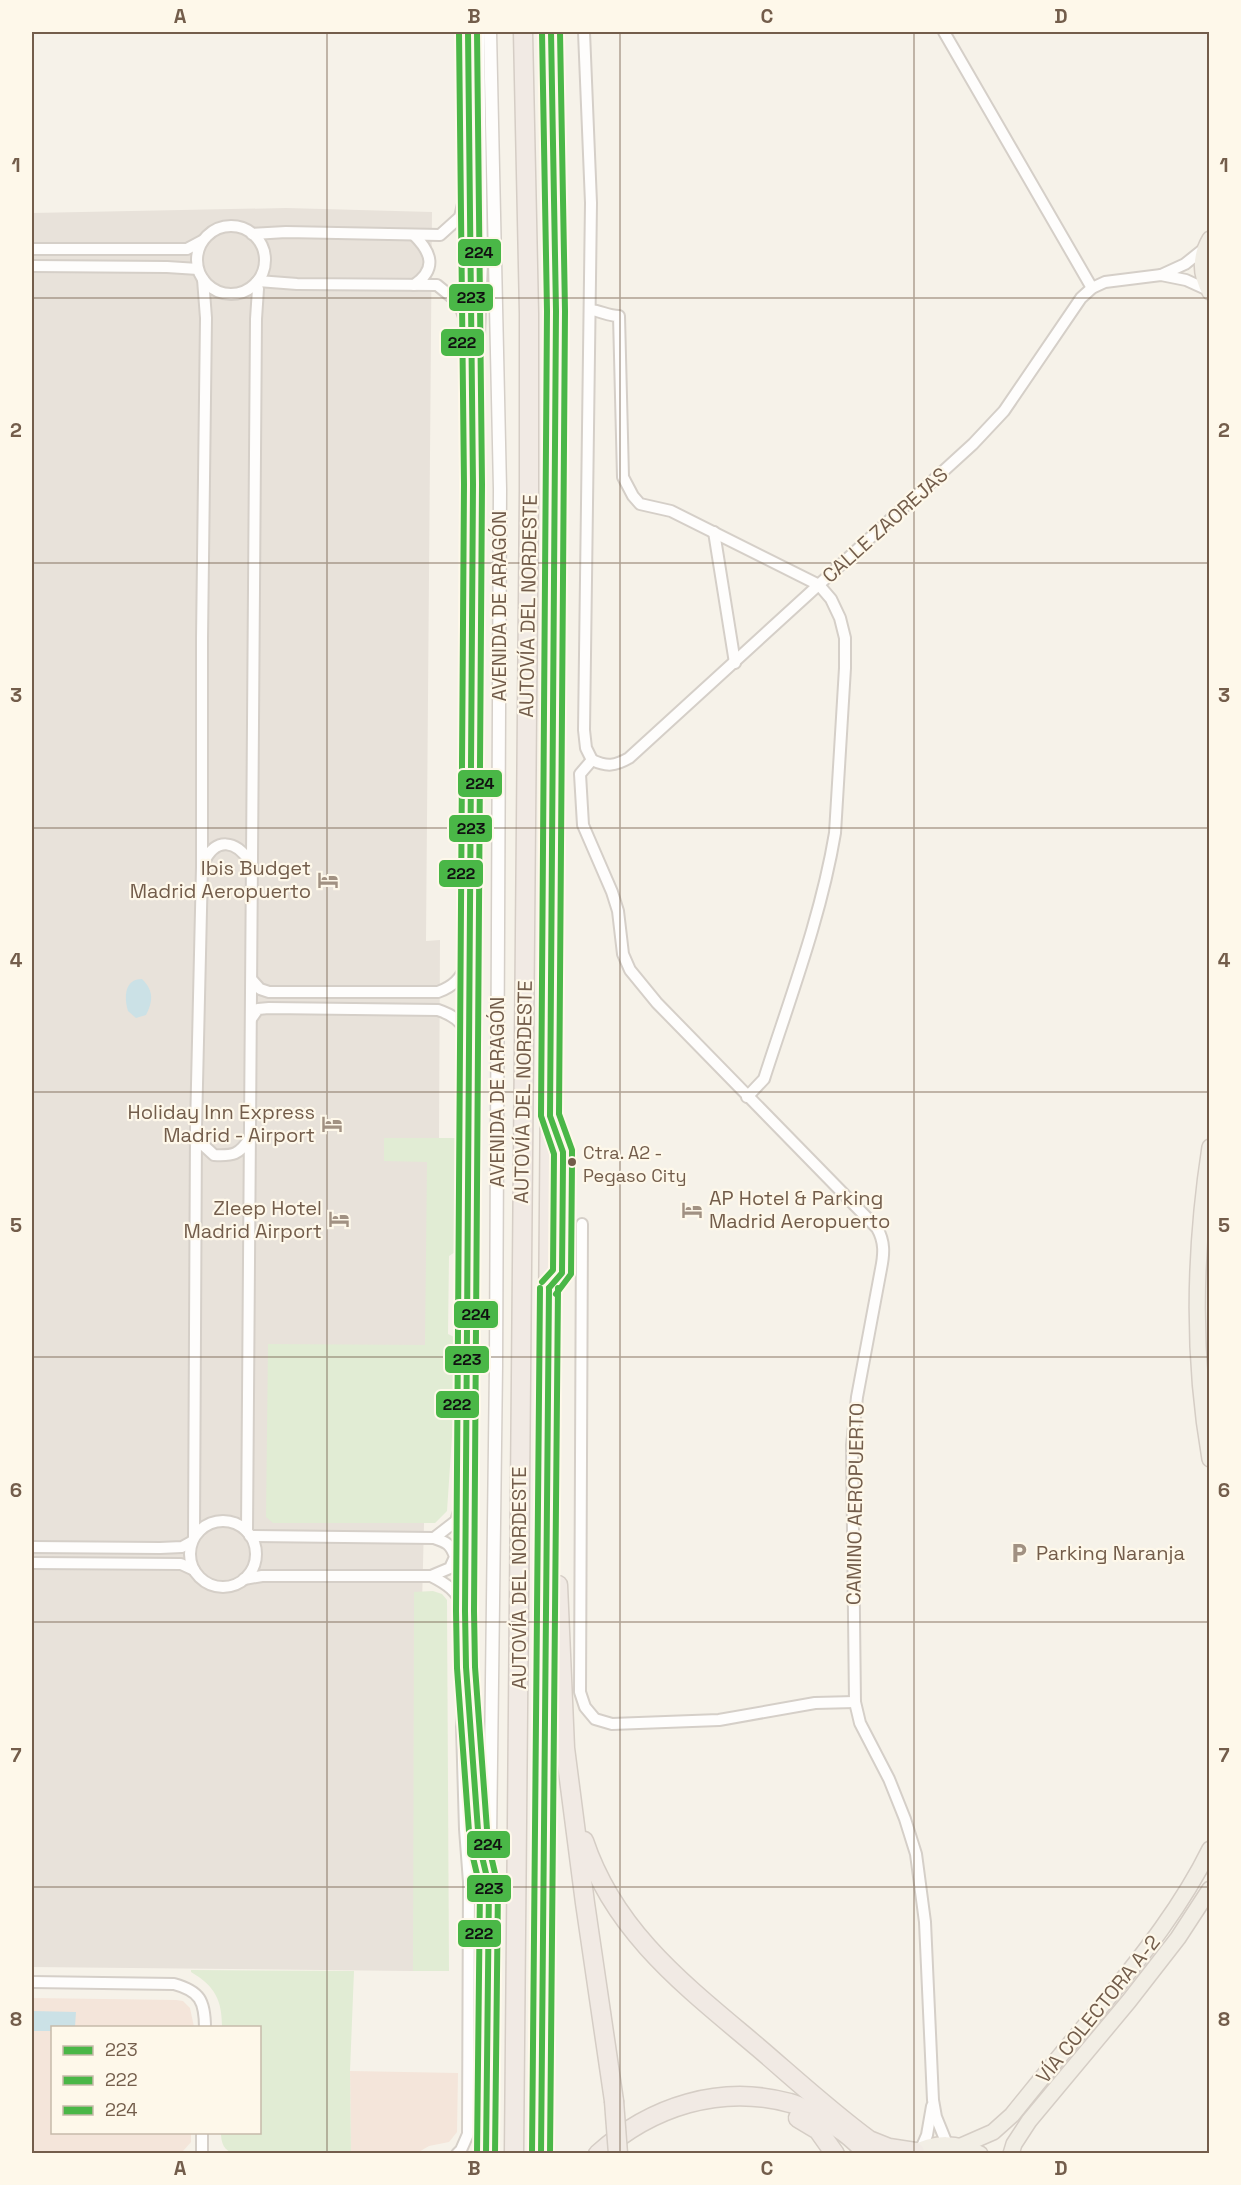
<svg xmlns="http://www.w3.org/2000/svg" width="1241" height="2185" font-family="'Space Grotesk',sans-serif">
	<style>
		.commercial { fill: #f4e5da }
		.industrial { fill: #e8e2da }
		.green { fill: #e1ecd4 }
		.water { fill: #cbe1e6 }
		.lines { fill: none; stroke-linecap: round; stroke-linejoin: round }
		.minor-casing { stroke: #d5cfc8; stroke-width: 14 }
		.tertiary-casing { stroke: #d5cfc8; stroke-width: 15 }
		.primary-casing { stroke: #d5cdc5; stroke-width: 18 }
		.motorway-casing { stroke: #d5cdc5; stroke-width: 21 }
		.minor { stroke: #fefdfc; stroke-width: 10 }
		.tertiary { stroke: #fefdfc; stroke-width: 12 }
		.primary { stroke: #f2eee5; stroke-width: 15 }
		.motorway { stroke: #f1eae4; stroke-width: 18 }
		.motorway-bridge-casing { stroke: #d5cdc5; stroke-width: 21; stroke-linecap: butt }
		.motorway-bridge { stroke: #f1eae4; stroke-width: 18 }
		.bus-1-casing { stroke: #fef8ea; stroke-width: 10 }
		.bus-2-casing { stroke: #fef8ea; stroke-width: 10 }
		.bus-3-casing { stroke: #fef8ea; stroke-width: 10 }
		.bus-1 { stroke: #4ab747; stroke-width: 6 }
		.bus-2 { stroke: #4ab747; stroke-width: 6 }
		.bus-3 { stroke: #4ab747; stroke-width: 6 }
		.grid { fill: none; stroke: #735d4b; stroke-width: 1.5; stroke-opacity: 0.55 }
		.bus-dot { fill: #735d4b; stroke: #fef8ea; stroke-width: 2 }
		.labels { text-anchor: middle; stroke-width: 4.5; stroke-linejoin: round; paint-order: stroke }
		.bus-label { font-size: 18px; fill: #735d4b; stroke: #fef8ea; text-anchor: start }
		.street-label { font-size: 20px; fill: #735d4b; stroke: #fef8ea }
		.poi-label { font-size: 20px; fill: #735d4b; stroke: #fef8ea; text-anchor: end }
		.line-badge { stroke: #fef8ea; stroke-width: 2 }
		.pale-badge-label { font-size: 16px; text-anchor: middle; font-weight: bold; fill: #111 }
		.neatline { fill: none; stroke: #735d4b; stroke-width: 2 }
		.grid-label { font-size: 20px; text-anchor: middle; font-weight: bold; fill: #735d4b }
	</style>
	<rect width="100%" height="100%" fill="#f6f2e9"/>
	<!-- commercial -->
	<g class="commercial">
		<path d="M32 1998 176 2000 183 2001 190 2008 194 2027 52 2028V2132L191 2133V2142L183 2151 175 2153 32 2152Z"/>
		<path d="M350 2071 458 2073 457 2132 449 2142 429 2146 417 2153H351Z"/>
	</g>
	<!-- industrial -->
	<path class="industrial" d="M286 208 432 212 426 941 440 940 439 1138 425 1345 424 1524 413 1971 32 1967V213Z"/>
	<!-- green -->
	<g class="green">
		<path d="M384 1138H455V1252L449 1256 448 1334 456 1338 453 1421 447 1511 435 1523H273L266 1517 268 1344 425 1345 427 1162 384 1161Z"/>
		<path d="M433 1591 442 1594 447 1600 449 1971H413L414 1592Z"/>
		<path d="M191 1970 354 1971 350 2071 351 2153 235 2154C224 2151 221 2143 221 2133L260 2132V2028L222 2027C222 2000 215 1986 191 1972Z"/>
	</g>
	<!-- water -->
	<g class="water">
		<path d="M142 979C154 991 153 1001 146 1015L136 1018 128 1011C124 998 124 979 142 979Z"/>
		<path d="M32 2011 76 2012 75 2027 52 2028V2031H32Z"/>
	</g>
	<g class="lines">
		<!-- minor casing -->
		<g class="minor-casing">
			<g id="minor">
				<path d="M468 32 473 484 465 1611 466 1667 479 1844 487 1878"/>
				<path d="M584 32 591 203 584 730 586 748 592 760"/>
				<path d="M944 32 1092 288"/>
				<circle cx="231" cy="260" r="34"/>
				<path d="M252 234 286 232 440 235 460 217 465 195"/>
				<path d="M32 249H187L202 241"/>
				<path d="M32 266 167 267 198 269"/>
				<path d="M1161 275 1185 264 1205 248"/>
				<path d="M258 281 297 284 437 285 459 303 464 317 465 328"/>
				<path d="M414 285C437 269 432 253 414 235"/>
				<path d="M591 310C601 311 608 316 619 316L623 477 633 496 640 504 671 511 819 585 831 599 840 618 845 638V668L835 833C821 917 790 998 764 1079L747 1097"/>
				<path d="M478 361 482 262 479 32"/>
				<path d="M714 532 735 663"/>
				<path d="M592 760 580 774 583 825 612 892 618 911 623 954 630 970 657 1003 877 1228C885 1242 884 1254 881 1269L857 1397 852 1445 855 1702 860 1723 889 1779 905 1819 916 1854 925 1922 933 2100 936 2117 947 2144"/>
				<path d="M592 760C607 767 615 766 629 758L973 444 1004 411 1081 298 1092 288 1105 282 1161 275 1186 280 1208 290"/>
				<path d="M204 862C216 837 236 840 250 862"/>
				<path d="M252 980 260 989 269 992H438C452 987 462 979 466 963"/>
				<path d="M251 1019 258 1009 269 1008 438 1010C453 1015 461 1021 468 1035"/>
				<path d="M198 1134 202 1144 214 1155C233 1156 239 1155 250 1138"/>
				<path d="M582 1224 580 1692 585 1707 595 1719 612 1724 719 1720 815 1703 855 1702"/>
				<circle cx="223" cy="1554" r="33"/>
				<path d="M247 1531 256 319 258 289 256 283"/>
				<path d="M194 1537 196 1128 202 867V639L206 318 203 279"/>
				<path d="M434 1538 456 1521 463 1498"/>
				<path d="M32 1547 160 1548 182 1547 191 1542"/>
				<path d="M32 1563 181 1564 194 1570"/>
				<path d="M431 1576C447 1584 457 1591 464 1608"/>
				<path d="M244 1579 262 1576H431L450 1568 455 1557C451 1544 446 1542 434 1538L250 1536"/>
				<path d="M32 1982 174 1984C200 1991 205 2001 205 2028"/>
				<path d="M921 2149 927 2135 932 2106"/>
				<path d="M202 2154V2132"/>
				<path d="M457 2154 461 2150 468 2134 469 1882 465 1829 462 1727 464 1703"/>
			</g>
		</g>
		<!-- tertiary casing -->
		<g class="tertiary-casing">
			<path id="tertiary" d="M486 2154 496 1366 500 489 490 32"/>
		</g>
		<!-- primary casing -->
		<g class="primary-casing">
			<g id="primary">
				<path d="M1210 239C1200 256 1200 274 1210 292"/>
				<path d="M1210 1147C1194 1251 1192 1356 1210 1459"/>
				<path d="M961 2146 993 2132 1012 2115C1041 2079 1070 2043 1100 2008 1141 1957 1181 1908 1210 1849"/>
				<path d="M913 2154C934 2141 958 2142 980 2154"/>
				<path d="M1011 2154 1014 2144 1029 2121 1129 2001 1178 1938 1210 1889"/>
			</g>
		</g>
		<!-- motorway casing -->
		<g class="motorway-casing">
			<g id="motorway">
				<path d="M558 1585 565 1748 585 1903 614 2101"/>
				<path d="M584 1841C615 1934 688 1988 760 2049 796 2080 831 2112 869 2140L889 2148 915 2152"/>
				<path d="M798 2118 818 2130 835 2154"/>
				<path d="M514 2154 529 491V313L523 32"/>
				<path d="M541 2154 555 493 556 311 551 32"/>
				<path d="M598 2154C651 2106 721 2084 790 2103 799 2105 807 2111 815 2115 834 2124 853 2137 867 2154"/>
			</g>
		</g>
		<!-- minor -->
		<use href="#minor" class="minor"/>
		<!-- tertiary -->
		<use href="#tertiary" class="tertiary"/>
		<!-- primary -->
		<use href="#primary" class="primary"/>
		<!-- motorway -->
		<use href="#motorway" class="motorway"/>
		<!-- motorway-bridge casing -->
		<g class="motorway-bridge-casing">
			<path id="motorway-bridge" d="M614 2101 618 2154"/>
		</g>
		<!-- motorway-bridge -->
		<use href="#motorway-bridge" class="motorway-bridge"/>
		<!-- bus-1 casing -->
		<g class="bus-1-casing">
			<g id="bus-1">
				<path d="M468 32 473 484 465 1611 466 1667 479 1844 489 1886 486 2154"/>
				<path d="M549 1288 562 1273 563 1162V1152L550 1116 556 311 551 32"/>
				<path d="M541 2154 549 1288"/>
			</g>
		</g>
		<!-- bus-2 casing -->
		<g class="bus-2-casing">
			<g id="bus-2">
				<path d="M459 32 464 484 456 1611 457 1668 470 1845 480 1887 477 2154"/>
				<path d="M556 1294 571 1274 572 1162V1150L559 1114 565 311 560 32"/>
				<path d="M550 2154 558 1288"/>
			</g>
		</g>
		<!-- bus-3 casing -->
		<g class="bus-3-casing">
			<g id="bus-3">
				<path d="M477 32 482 484 474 1611 475 1667 488 1843 498 1886 495 2154"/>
				<path d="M542 32 547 311 541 1116 554 1154 553 1270 542 1282"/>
				<path d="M532 2154 540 1288"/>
			</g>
		</g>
		<!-- bus-1 -->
		<use href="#bus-1" class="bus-1"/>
		<!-- bus-2 -->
		<use href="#bus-2" class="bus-2"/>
		<!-- bus-3 -->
		<use href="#bus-3" class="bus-3"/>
	</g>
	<!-- grid -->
	<path class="grid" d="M327 32V2154M620 32V2154M914 32V2154M32 298H1210M32 563H1210M32 828H1210M32 1092H1210M32 1357H1210M32 1622H1210M32 1887H1210"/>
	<!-- icons -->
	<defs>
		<g id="hotel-bare" transform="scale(1.62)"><path d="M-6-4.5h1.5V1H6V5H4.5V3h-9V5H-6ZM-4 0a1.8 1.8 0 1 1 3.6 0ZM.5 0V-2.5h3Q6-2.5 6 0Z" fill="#a19182" stroke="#fef8ea" stroke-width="2.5" paint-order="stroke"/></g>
		<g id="parking-bare" transform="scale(1.62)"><path d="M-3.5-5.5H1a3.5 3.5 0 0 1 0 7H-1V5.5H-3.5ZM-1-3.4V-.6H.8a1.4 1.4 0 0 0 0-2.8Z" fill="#a19182" stroke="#fef8ea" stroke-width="2.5" paint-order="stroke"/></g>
	</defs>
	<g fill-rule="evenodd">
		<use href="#hotel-bare" x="328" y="880"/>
		<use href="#hotel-bare" x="332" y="1124"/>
		<use href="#hotel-bare" x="692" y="1210"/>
		<use href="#hotel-bare" x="339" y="1219"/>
		<use href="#parking-bare" x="1019" y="1553"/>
	</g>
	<!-- markers -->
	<circle class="bus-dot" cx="572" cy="1162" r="5"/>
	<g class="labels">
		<!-- bus labels -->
		<g class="bus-label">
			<text x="583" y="1159">Ctra. A2 -<tspan x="583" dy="23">Pegaso City</tspan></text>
		</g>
		<!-- street labels -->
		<g class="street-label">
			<text transform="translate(885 525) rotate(-42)" y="7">CALLE ZAOREJAS</text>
			<text transform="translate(499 606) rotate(-90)" y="7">AVENIDA DE ARAGÓN</text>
			<text transform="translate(528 606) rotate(-89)" y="7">AUTOVÍA DEL NORDESTE</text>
			<text transform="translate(497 1092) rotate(-90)" y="7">AVENIDA DE ARAGÓN</text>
			<text transform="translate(523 1092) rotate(-89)" y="7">AUTOVÍA DEL NORDESTE</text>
			<text transform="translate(855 1504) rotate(-89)" y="7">CAMINO AEROPUERTO</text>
			<text transform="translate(519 1578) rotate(-90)" y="7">AUTOVÍA DEL NORDESTE</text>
			<text transform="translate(1098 2009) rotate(-51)" y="7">VÍA COLECTORA A-2</text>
		</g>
		<!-- poi labels -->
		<g class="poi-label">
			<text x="311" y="875">Ibis Budget<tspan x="311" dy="23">Madrid Aeropuerto</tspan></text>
			<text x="315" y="1119">Holiday Inn Express<tspan x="315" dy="23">Madrid - Airport</tspan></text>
			<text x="709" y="1205" text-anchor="start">AP Hotel &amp; Parking<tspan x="709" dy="23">Madrid Aeropuerto</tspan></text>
			<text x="322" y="1215">Zleep Hotel<tspan x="322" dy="23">Madrid Airport</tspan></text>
			<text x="1036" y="1560" text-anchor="start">Parking Naranja</text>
		</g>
	</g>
	<g class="line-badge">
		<rect x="457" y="238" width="45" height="29" rx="6" fill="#4ab747"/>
		<rect x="448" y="283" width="46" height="29" rx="6" fill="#4ab747"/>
		<rect x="440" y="328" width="45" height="29" rx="6" fill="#4ab747"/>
		<rect x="457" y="769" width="46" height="29" rx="6" fill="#4ab747"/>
		<rect x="448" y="814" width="45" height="29" rx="6" fill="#4ab747"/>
		<rect x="438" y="859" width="46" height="29" rx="6" fill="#4ab747"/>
		<rect x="453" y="1300" width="46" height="29" rx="6" fill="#4ab747"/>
		<rect x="444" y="1345" width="46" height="29" rx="6" fill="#4ab747"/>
		<rect x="435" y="1390" width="45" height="29" rx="6" fill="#4ab747"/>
		<rect x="466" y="1830" width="45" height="29" rx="6" fill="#4ab747"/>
		<rect x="466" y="1874" width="46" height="29" rx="6" fill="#4ab747"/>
		<rect x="457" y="1919" width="45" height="29" rx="6" fill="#4ab747"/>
	</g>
	<g class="pale-badge-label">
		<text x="479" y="258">224</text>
		<text x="471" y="303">223</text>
		<text x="462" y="348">222</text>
		<text x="480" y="789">224</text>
		<text x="471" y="834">223</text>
		<text x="461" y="879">222</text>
		<text x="476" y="1320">224</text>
		<text x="467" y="1365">223</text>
		<text x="457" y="1410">222</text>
		<text x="488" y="1850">224</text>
		<text x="489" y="1894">223</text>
		<text x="479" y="1939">222</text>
	</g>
	<!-- border -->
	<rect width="1241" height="2185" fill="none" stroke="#fef8ea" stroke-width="66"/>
	<!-- legend -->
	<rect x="51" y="2026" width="210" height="108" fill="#fef8ea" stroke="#c6baaa" stroke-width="1.5"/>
	<rect x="63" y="2046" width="30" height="9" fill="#4ab747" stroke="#c6baaa" stroke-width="1.5"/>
	<text x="105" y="2056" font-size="18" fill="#735d4b">223</text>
	<rect x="63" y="2076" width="30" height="9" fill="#4ab747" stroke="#c6baaa" stroke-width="1.5"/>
	<text x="105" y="2086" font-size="18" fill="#735d4b">222</text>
	<rect x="63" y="2106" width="30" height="9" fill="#4ab747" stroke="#c6baaa" stroke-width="1.5"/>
	<text x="105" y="2116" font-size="18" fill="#735d4b">224</text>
	<rect x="33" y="33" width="1175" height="2119" class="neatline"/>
	<g class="grid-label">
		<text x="180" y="23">A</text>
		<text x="474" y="23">B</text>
		<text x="767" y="23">C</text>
		<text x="1061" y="23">D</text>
		<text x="16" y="172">1</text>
		<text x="1224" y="172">1</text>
		<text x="16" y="437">2</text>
		<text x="1224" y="437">2</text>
		<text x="16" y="702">3</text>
		<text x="1224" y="702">3</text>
		<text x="16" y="967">4</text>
		<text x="1224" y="967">4</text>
		<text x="16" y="1232">5</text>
		<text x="1224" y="1232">5</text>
		<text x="16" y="1497">6</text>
		<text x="1224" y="1497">6</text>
		<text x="16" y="1762">7</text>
		<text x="1224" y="1762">7</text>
		<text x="16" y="2026">8</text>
		<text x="1224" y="2026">8</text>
		<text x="180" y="2175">A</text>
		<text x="474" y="2175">B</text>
		<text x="767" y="2175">C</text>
		<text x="1061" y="2175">D</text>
	</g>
</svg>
